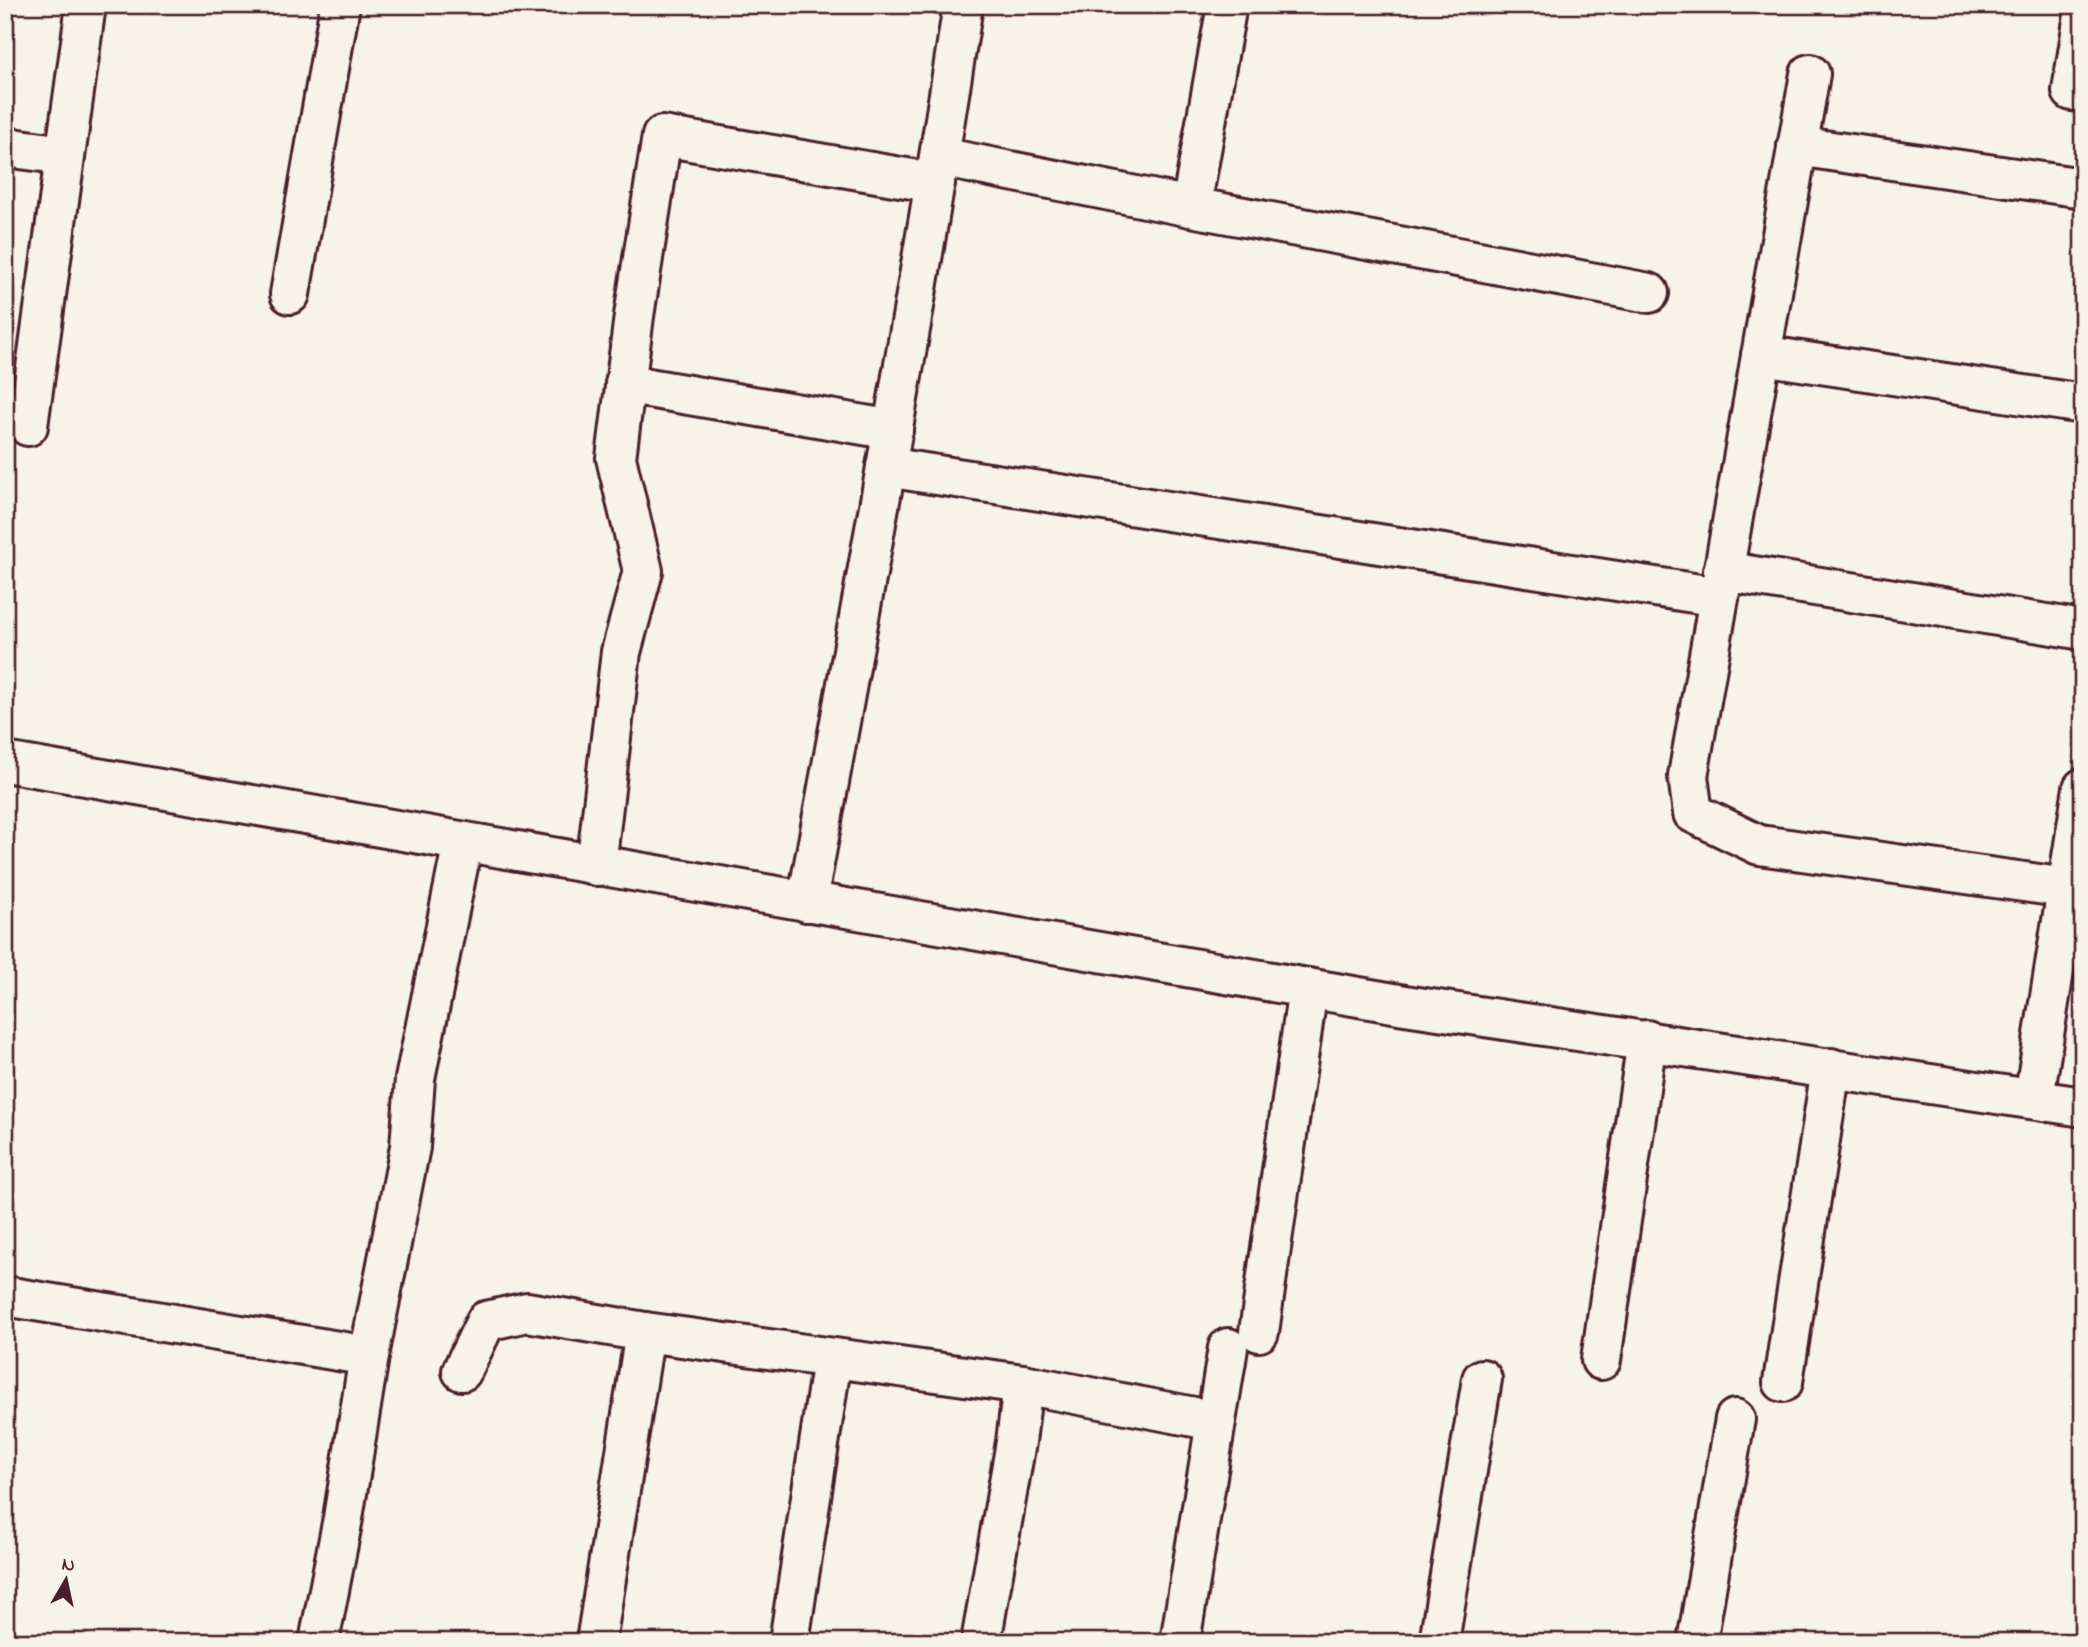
<svg xmlns="http://www.w3.org/2000/svg" width="2088" height="1647" font-family="'Indie Flower',sans-serif">
	<style>
		.lines { fill: none; stroke-linecap: round; stroke-linejoin: round }
		.minor-casing { stroke: #4a1f2b; stroke-width: 44 }
		.minor { stroke: #f7f3e8; stroke-width: 38 }
	</style>
	<rect width="100%" height="100%" fill="#f7f3e8"/>
	<filter id="ink" filterUnits="userSpaceOnUse"><feTurbulence type="fractalNoise" baseFrequency=".0143" numOctaves="2"/><feDisplacementMap in="SourceGraphic" scale="14" xChannelSelector="R" yChannelSelector="G"/><feConvolveMatrix kernelMatrix="1 2 1 2 8 2 1 2 1" color-interpolation-filters="sRGB"/></filter>
	<g filter="url(#ink)">
		<g class="lines">
			<!-- minor casing -->
			<g class="minor-casing">
				<g id="minor">
					<path d="M1810 74 1688 776 1693 813 1759 845 2067 888"/>
					<path d="M2072 91 2083 21"/>
					<path d="M1797 146 2083 188"/>
					<path d="M5 147 65 155"/>
					<path d="M940 157 1191 207 1649 293"/>
					<path d="M1191 207 1227 5"/>
					<path d="M290 294 340 5"/>
					<path d="M1761 355 2083 404"/>
					<path d="M625 384 893 430"/>
					<path d="M28 426 86 5"/>
					<path d="M886 467 1719 597"/>
					<path d="M1723 571 2083 630"/>
					<path d="M5 762 1405 1005 2083 1107"/>
					<path d="M596 866 621 652 643 571 616 458 634 316 662 136 935 183"/>
					<path d="M807 902C862 603 917 305 963 5"/>
					<path d="M2034 1098 2083 788"/>
					<path d="M5 1296 369 1356"/>
					<path d="M1259 1332 1308 988"/>
					<path d="M1601 1360 1647 1040"/>
					<path d="M462 1371 486 1321 527 1312 645 1332 1023 1384 1215 1421"/>
					<path d="M1783 1382 1831 1068"/>
					<path d="M319 1642 343 1518 369 1356 410 1147 415 1079 463 842"/>
					<path d="M596 1642 645 1332"/>
					<path d="M789 1642 832 1359"/>
					<path d="M981 1642 1016 1442 1023 1384"/>
					<path d="M1180 1642 1228 1348"/>
					<path d="M1439 1642 1482 1379"/>
					<path d="M1697 1642 1735 1419"/>
				</g>
			</g>
			<!-- minor -->
			<use href="#minor" class="minor"/>
		</g>
	</g>
	<!-- margin -->
	<rect width="2088" height="1647" fill="none" stroke="#f7f3e8" stroke-width="28"/>
	<rect x="14" y="14" width="2060" height="1619" fill="none" stroke="#4a1f2b" stroke-width="2.5" filter="url(#ink)"/>
	<!-- north arrow -->
	<g transform="translate(66 1580) rotate(9)" stroke="#f7f3e8" stroke-width="5" paint-order="stroke">
	<path d="M0-5L12 26L0 18L-12 26Z" fill="#4a1f2b"/>
	<text y="-10" font-size="19" font-weight="bold" text-anchor="middle" fill="#4a1f2b">N</text>
	</g>
</svg>
